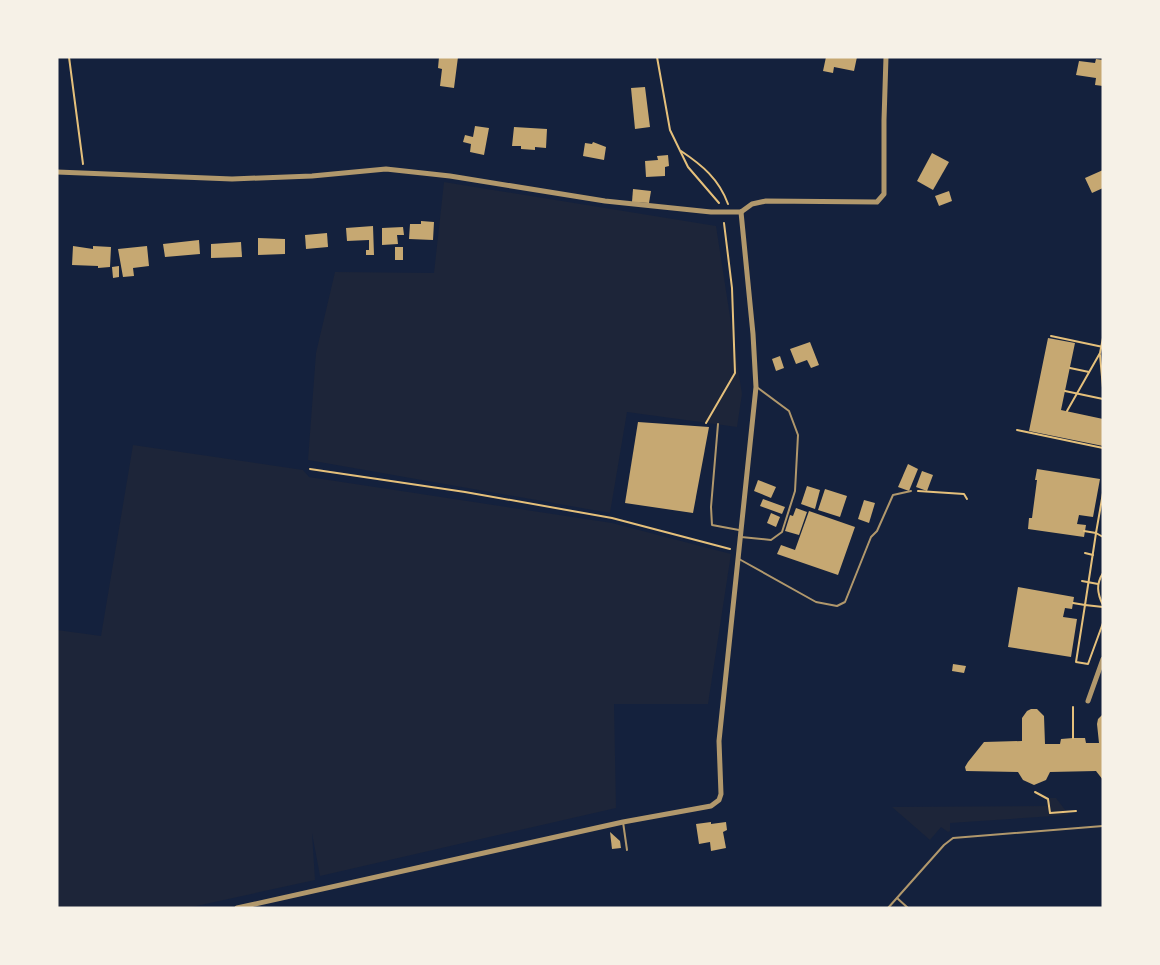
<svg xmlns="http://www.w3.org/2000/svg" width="1160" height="965" font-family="Inter,sans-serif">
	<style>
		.green { fill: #1d2539 }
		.building { fill: #c6a872 }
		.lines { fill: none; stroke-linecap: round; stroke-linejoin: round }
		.path { stroke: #e5c07b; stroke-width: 2 }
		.service { stroke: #b1986c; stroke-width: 2 }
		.minor { stroke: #b1986c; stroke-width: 5 }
	</style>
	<rect width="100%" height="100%" fill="#14213d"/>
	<!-- green -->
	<g class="green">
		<path d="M444 182 716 226 742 394 737 427 627 412 610 513 308 460 316 353 335 272 434 273Z"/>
		<path d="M133 445 303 470 309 477 612 523 731 554 708 704H614L616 808 320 876 312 833 315 880 187 908H57V630L101 636Z"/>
		<path d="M1050 798H1056L1069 815 950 823V831L948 832 941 827 930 840 892 807 1048 806Z"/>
	</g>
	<!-- building -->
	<g class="building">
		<path d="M439 57H458L454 88 440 86 442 69 438 68Z"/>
		<path d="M826 57H857L854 71 834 67 833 73 823 71Z"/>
		<path d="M1096 59 1103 60V86L1095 85 1096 78 1076 75 1079 61 1095 63Z"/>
		<path d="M645 87 650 127 635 129 631 88Z"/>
		<path d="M475 126 489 128 484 155 470 152 471 144 463 142 465 135 473 137Z"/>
		<path d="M514 127 547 129 546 148 535 147V150L521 149V146H512Z"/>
		<path d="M593 142 606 147 604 160 583 156 585 143 592 144Z"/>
		<path d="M932 153 949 162 933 190 917 181Z"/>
		<path d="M668 155 669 166 665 167V176L646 177 645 161 658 160 657 156Z"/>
		<path d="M1103 170V188L1092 193 1085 178Z"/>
		<path d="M633 189 651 191 649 203 632 202Z"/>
		<path d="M949 191 952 201 939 206 935 196Z"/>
		<path d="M421 221 434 222 433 240 409 239 410 224H421Z"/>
		<path d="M373 226 374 255H366V250H369V240L347 241 346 228Z"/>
		<path d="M403 227 404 235H397L398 244 382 245V228Z"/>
		<path d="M327 233 328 247 306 249 305 235Z"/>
		<path d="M258 238 285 239V254L258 255Z"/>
		<path d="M199 240 200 254 165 257 163 244Z"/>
		<path d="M241 242 242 257 211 258V244Z"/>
		<path d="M73 246 93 249V246L111 247 110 267 98 268V266L72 265Z"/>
		<path d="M147 246 149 266 133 268 134 276 123 277 118 249Z"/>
		<rect x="395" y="247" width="8" height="13"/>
		<path d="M119 266V277L113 278 112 267Z"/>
		<path d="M1048 338 1075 343 1061 410 1103 419V446L1029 431Z"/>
		<path d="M810 342 819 365 811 368 807 360 796 364 790 349Z"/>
		<path d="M780 356 784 368 776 371 772 359Z"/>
		<path d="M638 422 709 427 693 513 625 503Z"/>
		<path d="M908 464 918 469 909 491 898 487Z"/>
		<path d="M1037 469 1100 479 1093 517 1079 515 1077 524 1086 525 1084 537 1028 529 1029 518H1032L1037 480H1035Z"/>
		<path d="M922 471 933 475 927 491 916 487Z"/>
		<path d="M758 480 776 487 771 498 754 491Z"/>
		<path d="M807 486 820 490 815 509 801 504Z"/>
		<path d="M825 489 847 496 840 517 818 510Z"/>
		<path d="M763 499 785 507 782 514 760 506Z"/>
		<path d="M864 500 875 503 869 523 858 519Z"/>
		<path d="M796 508 807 512 799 535 785 531 790 515 793 516Z"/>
		<path d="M809 511 855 527 838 575 777 554 781 545 795 550Z"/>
		<path d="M771 513 780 517 776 527 767 523Z"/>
		<path d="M1018 587 1074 597 1072 609 1065 608 1063 617 1077 619 1071 657 1008 647Z"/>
		<path d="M953 664 966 666 964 673 952 671Z"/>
		<path d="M1031 709H1037L1044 716 1045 744H1060L1061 739 1073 738H1085L1086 743H1099L1097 724 1098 719 1103 714V780L1096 771 1050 772 1046 780 1034 785 1023 780 1018 772 966 771 965 767 968 762 984 742 1022 741V718L1027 711Z"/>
		<path d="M711 822V824L726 822 727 830 723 832 726 848 711 851 710 842 699 844 696 824Z"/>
		<path d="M610 832 620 841 621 848 612 849Z"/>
	</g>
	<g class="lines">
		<!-- path -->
		<g class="path">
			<path d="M69 57 83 164"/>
			<path d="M657 57 670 130 688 167 719 203"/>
			<path d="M681 151C702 165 719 179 728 204"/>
			<path d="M1051 336 1103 347"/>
			<path d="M1100 355 1103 388"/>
			<path d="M1070 368 1089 372"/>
			<path d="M1065 391 1103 399"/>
			<path d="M1067 411 1100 353 1103 338"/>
			<path d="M706 423 735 373 732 288 724 223"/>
			<path d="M1017 430 1103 448"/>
			<path d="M310 469 465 492 612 518 730 549"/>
			<path d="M918 491 964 494 967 499"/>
			<path d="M1084 531 1096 533 1103 493"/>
			<path d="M1085 553 1093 555"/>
			<path d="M1103 573C1096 584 1097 593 1103 605"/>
			<path d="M1082 581 1098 584"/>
			<path d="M1073 603 1085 605 1096 533 1103 537"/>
			<path d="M1103 607 1085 605 1076 662 1088 664 1103 623"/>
			<path d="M1073 707V738"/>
			<path d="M1035 792 1048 799 1050 813 1076 811"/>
		</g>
		<!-- service -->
		<g class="service">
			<path d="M718 424 711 507 712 525 739 530"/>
			<path d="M741 537 771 540 782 532 795 491 798 435 789 411 758 388"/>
			<path d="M739 559 816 602 837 606 845 602 871 537 877 531 893 495 911 491"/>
			<path d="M623 822 627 850"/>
			<path d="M897 898 908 908"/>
			<path d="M888 908 944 845 953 838 1103 826"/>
		</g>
		<!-- minor -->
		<g class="minor">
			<path d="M57 172 232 179 312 176 386 169 450 176 605 201 711 212H741"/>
			<path d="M741 212 752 204 766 201 877 202 884 194V120L886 57"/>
			<path d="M1088 701 1103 659"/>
			<path d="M237 908 623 822 711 806 719 800 721 794 719 741 756 387 753 334 741 212"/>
		</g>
	</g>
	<!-- border -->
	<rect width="1160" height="965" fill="none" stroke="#f6f1e7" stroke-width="117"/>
</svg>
